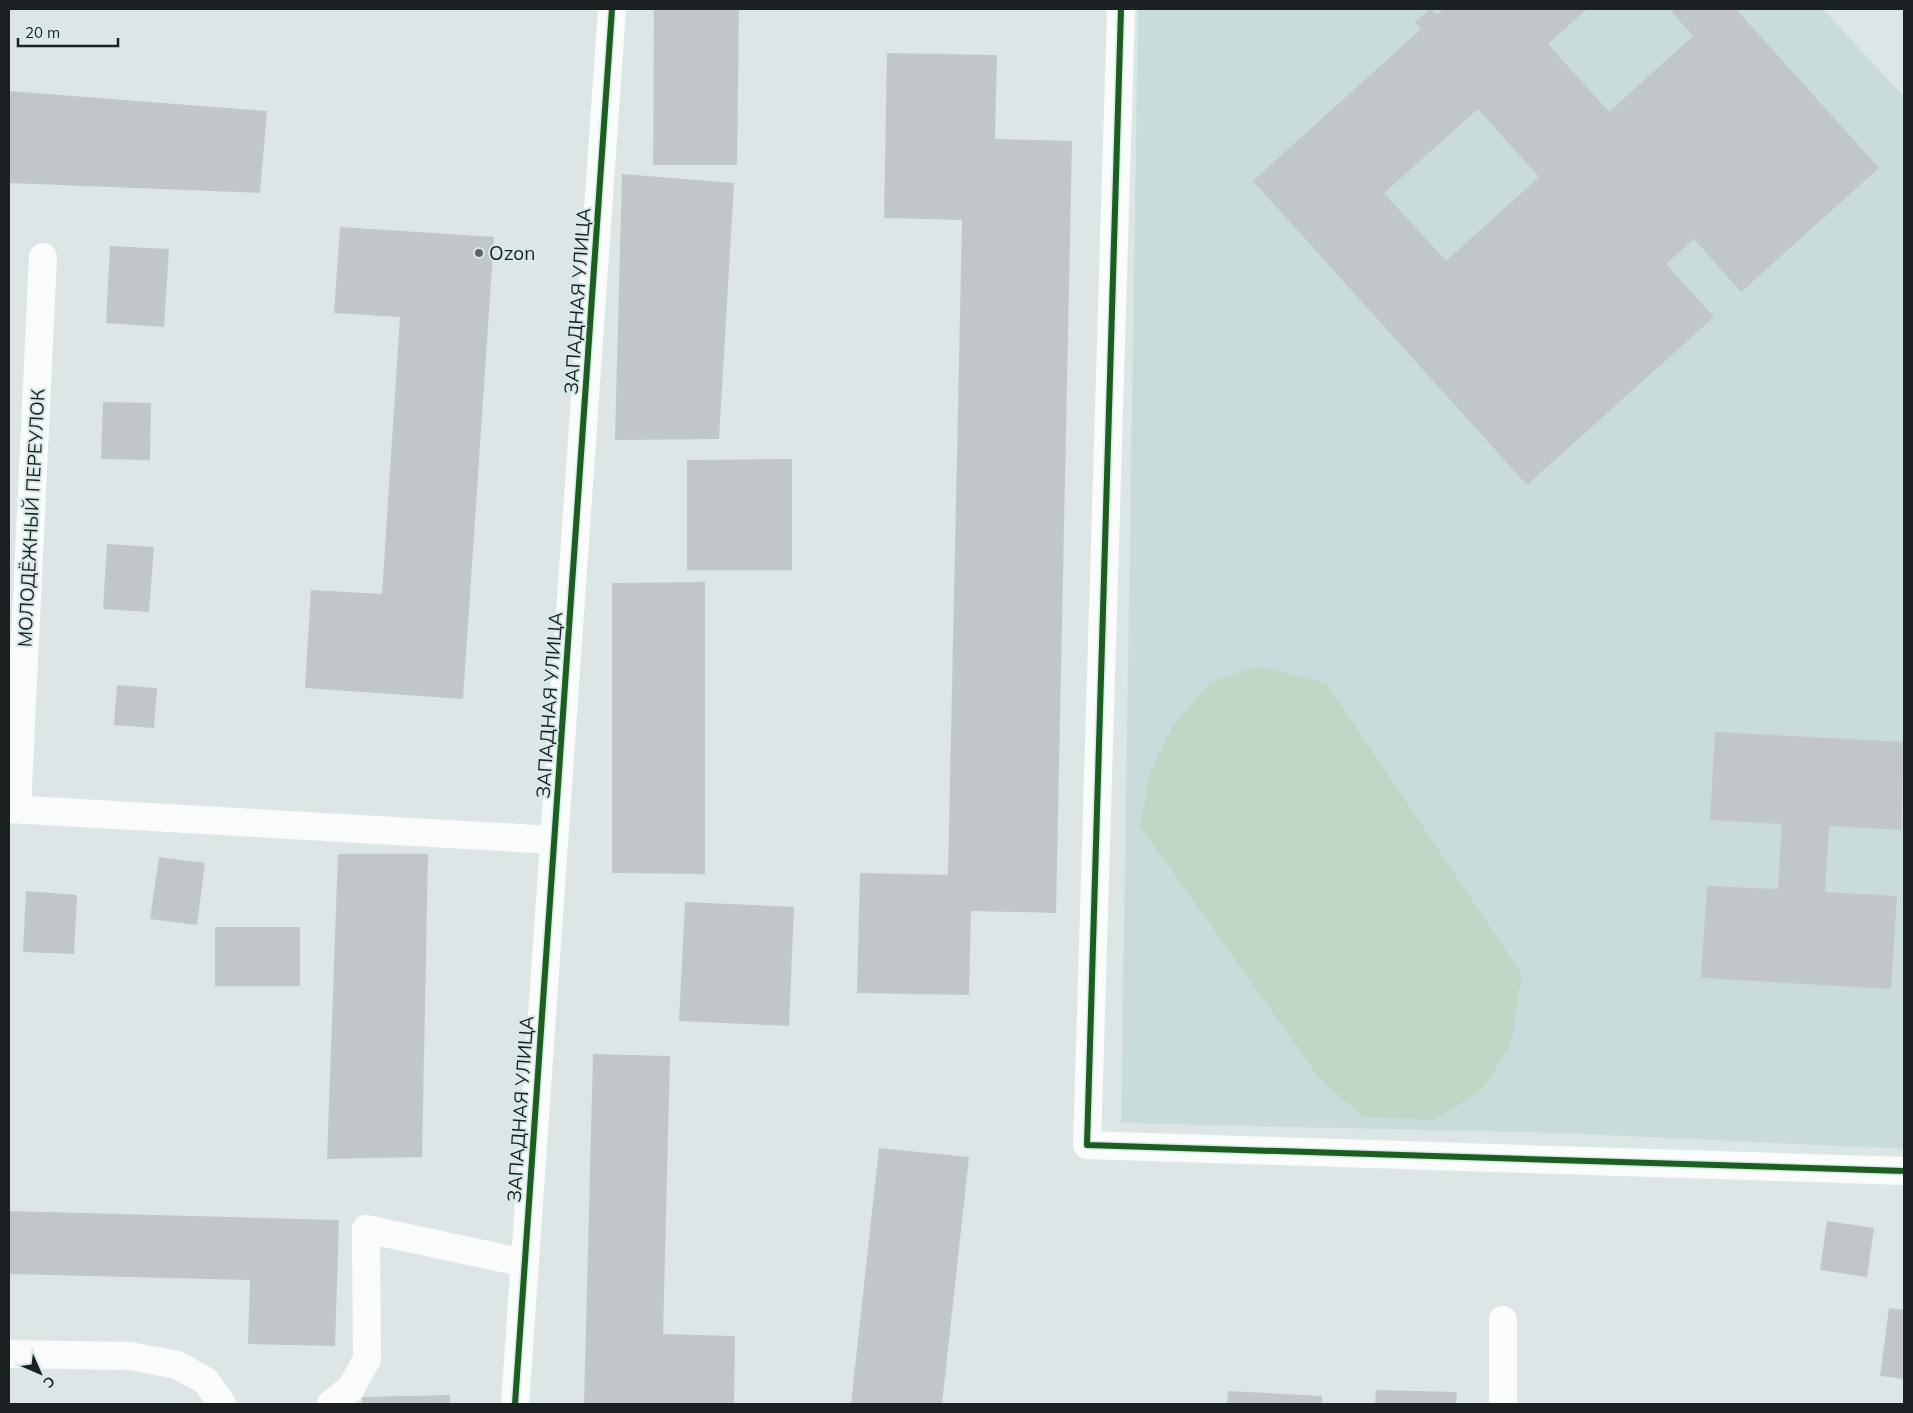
<svg xmlns="http://www.w3.org/2000/svg" width="1913" height="1413" font-family="Mulish,sans-serif">
	<style>
		.built { fill: #cadbdc }
		.green { fill: #bfd7c5 }
		.building { fill: #c1c7c9; fill-rule: evenodd }
		.lines { fill: none; stroke-linecap: round; stroke-linejoin: round }
		.minor { stroke: #fafbfb; stroke-width: 28 }
		.cycleway-casing { stroke: #d9eaeb; stroke-width: 9 }
		.cycleway { stroke: #1b5e20; stroke-width: 6 }
		.poi-dot { fill: #5f6667; stroke: #d9eaeb; stroke-width: 2 }
		.labels { text-anchor: middle; stroke-width: 4; stroke-linejoin: round; paint-order: stroke }
		.poi-label { font-size: 19px; fill: #1b2122; stroke: #d9eaeb; text-anchor: start }
		.street-label { font-size: 19px; fill: #1b2122; stroke: #d9eaeb }
	</style>
	<rect width="100%" height="100%" fill="#dde6e7"/>
	<!-- built -->
	<path class="built" d="M1138 9H1823L1904 97V1149L1558 1133 1121 1123Z"/>
	<!-- green -->
	<path class="green" d="M1258 666 1326 683 1522 974 1511 1043 1483 1089 1434 1120 1363 1117 1320 1079 1140 826 1150 773 1172 727 1209 683Z"/>
	<!-- building -->
	<g class="building">
		<path d="M654 9H739L737 165H653Z"/>
		<path d="M1430 9 1437 15 1444 9H1587L1548 44 1609 112 1693 36 1669 9H1736L1879 168 1741 292 1694 239 1666 264 1714 317 1527 485 1253 181 1421 29 1415 22ZM1478 109 1539 177 1446 261 1384 193Z"/>
		<path d="M887 53 997 55 995 139 1072 141 1056 913 971 911 969 995 857 993 860 873 948 875 962 220 884 218Z"/>
		<path d="M9 91 267 111 260 193 9 183Z"/>
		<path d="M622 174 734 183 719 439 615 440Z"/>
		<path d="M340 227 494 237 463 699 305 688 311 590 382 594 400 317 334 313Z"/>
		<path d="M110 246 169 249 164 327 106 323Z"/>
		<path d="M103 402 151 403 150 460 101 459Z"/>
		<path d="M792 459V570H687V460Z"/>
		<path d="M107 544 154 547 149 612 103 609Z"/>
		<path d="M705 582V874L612 873V583Z"/>
		<path d="M117 685 157 688 154 728 114 725Z"/>
		<path d="M1715 732 1904 742 1901 830 1829 826 1825 892 1897 896 1891 989 1701 978 1707 886 1778 889 1782 824 1710 820Z"/>
		<path d="M338 854H428L422 1157 327 1159Z"/>
		<path d="M159 857 205 863 197 925 150 919Z"/>
		<path d="M26 891 77 895 74 954 23 952Z"/>
		<path d="M685 902 794 907 789 1026 679 1021Z"/>
		<rect x="215" y="927" width="85" height="59"/>
		<path d="M593 1054 670 1056 663 1334 735 1336 734 1404H584Z"/>
		<path d="M879 1148 969 1157 942 1404H851Z"/>
		<path d="M9 1211 339 1220 335 1346 248 1344 250 1280 9 1274Z"/>
		<path d="M1827 1221 1874 1228 1867 1277 1820 1270Z"/>
		<path d="M1889 1308 1904 1310V1379L1880 1376Z"/>
		<path d="M1376 1390 1457 1392 1456 1404H1375Z"/>
		<path d="M1228 1391 1322 1396V1404H1227Z"/>
		<path d="M450 1395V1404H362V1397Z"/>
	</g>
	<g class="lines">
		<!-- minor -->
		<g class="minor">
			<path d="M1121 9 1087 1145 1904 1171"/>
			<path d="M9 809 554 840"/>
			<path d="M17 809 43 257"/>
			<path d="M1503 1320V1404"/>
			<path d="M9 1354 130 1356 177 1365 206 1381 222 1404"/>
			<path d="M331 1404 351 1388 367 1359 366 1229 525 1263"/>
			<path d="M515 1404 612 9"/>
		</g>
		<!-- cycleway casing -->
		<g class="cycleway-casing">
			<g id="cycleway">
				<path d="M1121 9 1087 1145 1904 1171"/>
				<path d="M515 1404 612 9"/>
			</g>
		</g>
		<!-- cycleway -->
		<use href="#cycleway" class="cycleway"/>
	</g>
	<!-- markers -->
	<circle class="poi-dot" cx="479" cy="253" r="5"/>
	<g class="labels">
		<!-- poi labels -->
		<g class="poi-label">
			<text x="489" y="260">Ozon</text>
		</g>
		<!-- street labels -->
		<g class="street-label">
			<text transform="translate(577 301) rotate(-86)" y="7">ЗАПАДНАЯ УЛИЦА</text>
			<text transform="translate(31 518) rotate(-87)" y="7">МОЛОДЁЖНЫЙ ПЕРЕУЛОК</text>
			<text transform="translate(549 705) rotate(-86)" y="7">ЗАПАДНАЯ УЛИЦА</text>
			<text transform="translate(520 1109) rotate(-86)" y="7">ЗАПАДНАЯ УЛИЦА</text>
		</g>
	</g>
	<!-- border -->
	<rect width="1913" height="1413" fill="none" stroke="#1b2122" stroke-width="20"/>
	<!-- north arrow -->
	<g transform="translate(40 1373) rotate(135)" stroke="#d9eaeb" stroke-width="4" paint-order="stroke">
	<path d="M0-4L9 19L0 12L-9 19Z" fill="#1b2122"/>
	<text y="-8" font-size="14" font-weight="bold" text-anchor="middle" fill="#1b2122">С</text>
	</g>
	<!-- scale -->
	<path d="M18 38v8h100v-8" fill="none" stroke="#1b2122" stroke-width="2.5"/>
	<text x="25" y="38" font-size="15" fill="#1b2122" stroke="#d9eaeb" stroke-width="4" paint-order="stroke">20 m</text>
</svg>
